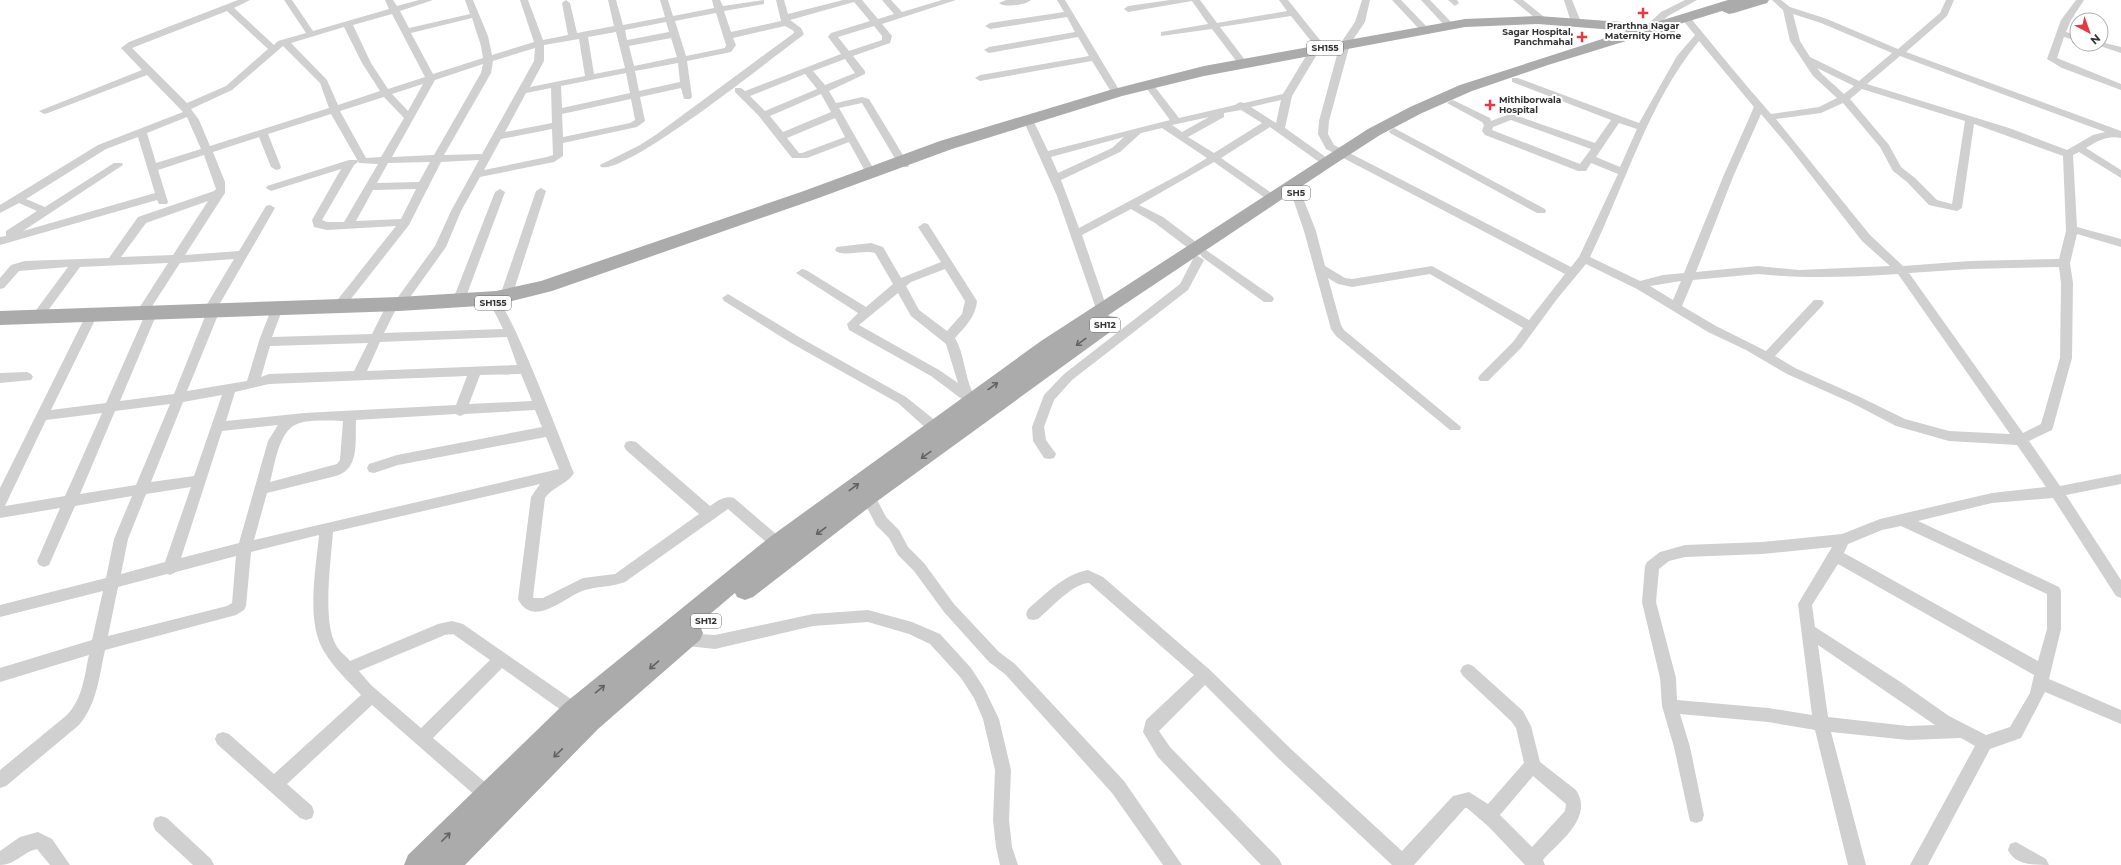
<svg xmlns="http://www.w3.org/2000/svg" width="2121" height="865" font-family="Montserrat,sans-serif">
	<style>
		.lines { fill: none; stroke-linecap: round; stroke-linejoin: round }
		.street { fill: #d0d0d0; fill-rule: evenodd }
		.primary { fill: #ababab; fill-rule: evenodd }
		.oneway { stroke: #636363 }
		.poi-dot { fill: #e63946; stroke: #fff; stroke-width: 1.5 }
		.labels { text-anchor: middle; stroke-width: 4; stroke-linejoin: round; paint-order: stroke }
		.far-poi-label { font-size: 9px; font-weight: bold; fill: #333; stroke: #fff }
		.shield { fill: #fff; stroke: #707070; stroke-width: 1 }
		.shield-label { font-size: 9px; font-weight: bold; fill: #333 }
	</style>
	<rect width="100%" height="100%" fill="#fff"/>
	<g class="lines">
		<!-- street -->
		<g class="street">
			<path d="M238 0H250L234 8 274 45 278 41 306 33 284 0H292L313 31 389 9 385 0H393L397 6 419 0H433L400 11 409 28 470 14 465 0H473L488 36 492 55 534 42 520 0H528L543 40 568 35 562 3 566 0 570 3 577 33 614 26 608 0H616L623 25 665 17 660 0H668L673 16 714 8 712 0H720L723 6 764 0V4L724 11 731 32 781 21 776 0H784L788 14 843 0H862L878 19 894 14 882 0H891L902 12 942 0H956L882 24 892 36 890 43 853 56 865 71V74L829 91 836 103 862 97 869 99 909 165 908 167H900L862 103 839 108 876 173 871 176 866 173 849 142 807 158H792L758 115 735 92V88H741L745 91 841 54 828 37 831 33 870 21 854 2 790 20 801 28 804 34 802 36C773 57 628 174 601 167L600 165 640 145 657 134 794 33V31L785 26 733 38 736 45 731 52 687 61 692 97 690 99H684L681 88 640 97 645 121 637 127 563 143V156L554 162 480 177 461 211 446 247 403 307 399 308 393 304 435 246 451 211 479 160 441 162 409 225 343 309H335L333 306 335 303 396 226 327 230 314 227 312 220 341 169 271 191 266 188 267 186 349 160H357L358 162 354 165 322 220 327 222H344L378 164 359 163 331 114 268 134 281 167 280 169 276 170 271 167 259 137 213 152 225 182V193L185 255 239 251 266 206 270 205 275 208 215 312 218 315 187 391 247 381 260 338 271 310 275 309 281 313 272 337 372 334 386 306 390 305 396 309 384 333 503 329 490 303 496 299C509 303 565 451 574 473 568 484 552 487 545 498L533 597 534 598H543L583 578 615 574 699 514 626 450 624 446 626 442 631 441 636 442 710 506C717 501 725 495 734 498L783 540 785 544 783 548 778 550 773 548 728 509 625 582C612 587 599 586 585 590 567 595 533 630 518 599L531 497 540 484 333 532C331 561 322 621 336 645 339 651 346 656 350 661L438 624 452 621 463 624 584 708 586 713 584 718 578 720 572 718 502 668 433 738 498 793 500 799 498 805 492 807 486 805 372 705 287 784 312 806 314 812 312 818 306 820 300 818 217 744 215 739 217 734 223 732 229 734 274 774 361 695C349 682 334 668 325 653 305 623 316 570 319 535L251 552 246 606 244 610 236 615 105 650C99 677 97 704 79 725L6 786 0 788V770L67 715C83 698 84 677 89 655L0 682V668L92 640 103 591 0 617V605L106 578 114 539 132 496 75 506 49 565 44 567 39 565 37 561 60 508 0 518V488L85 317 89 316 95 320 51 410 106 403 144 317 138 316 136 313 168 263 80 267 41 320 37 321 31 317 68 267 19 271 4 288 0 289V278L11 265 25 261 109 258 138 217 214 191 216 189 204 155 158 170 168 202 167 204H159L157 200 0 245V237L6 236V231L37 211 19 203 0 213V205L98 145 183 112 147 75 48 113 44 114 39 111 142 70 121 48 129 42ZM227 11 268 49 226 86 187 103 132 48ZM716 13 726 45 725 48 686 56 675 21ZM392 14 425 77 388 89 371 63 353 25ZM472 18 481 46 483 58 433 74 411 33ZM666 22 669 32 627 40 625 30ZM874 26 882 36V40L849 51 838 37ZM344 27 362 63 380 91 338 105 327 80 291 43ZM616 32 625 68 594 74 588 37ZM671 38 677 57 634 66 629 46ZM579 39 585 76 530 87 544 61V45ZM283 46 320 83 329 108 210 146 199 120 191 109 232 90ZM535 48 534 61 482 154 444 155 491 73 493 61ZM845 59 855 73 825 85 813 71ZM678 63 680 82 639 91 635 71ZM483 64 481 73 434 155 392 157 435 80ZM626 73 630 93 562 108 561 86ZM805 74 817 89 765 111 750 96ZM423 84 408 111 392 94ZM551 88 552 123 505 132 526 93ZM821 94 831 112 783 132 770 116ZM384 97 404 118 381 157 366 158 340 111ZM631 99 635 120 630 123 563 137 562 114ZM187 117 201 149 156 163 147 133ZM835 118 845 137 802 153H799L787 138ZM552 129 553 155 547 157 484 170 501 139ZM138 137 155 193 23 231 123 165 122 163H114L45 207 26 199 106 149ZM430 162 419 182 377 183 388 163ZM416 189 401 219 356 221 373 190ZM208 201 173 255 121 257 146 223ZM234 259 203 311 206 314 174 394 120 401 155 318 153 315 147 314 180 263ZM507 337 517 365 367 371 380 342ZM368 343 354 371 269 374 261 377 270 346ZM521 374 532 401 469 404 480 375ZM467 376 456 405 304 413 226 421 235 392 269 384ZM222 395 194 476 151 482 183 402ZM170 404 136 485 80 494 115 411ZM535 410 542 427 397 455 369 464 367 468 369 472 374 473 398 465 546 437 559 469 254 540 267 493 336 476C360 469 355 441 356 420L456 414 460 416 465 414ZM102 413 65 496 5 506 46 420ZM343 421 340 460 337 464 270 482C275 465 278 432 297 424 310 419 329 421 343 421ZM278 425 268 441 239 543 181 558 222 431ZM191 487 165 562 121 574 128 539 146 494ZM236 556 232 603 227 606 108 636 118 587 167 574 170 575 176 572ZM453 634 490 660 421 728 371 685 359 671 445 635Z"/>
			<path d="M1006 0H1031C1026 5 1004 8 999 3Z"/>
			<path d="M1057 0H1065L1121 93 1119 95H1113L1092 61 980 81 975 78 980 75 1089 56 1078 37 989 53 984 50 989 47 1075 32 1067 17 990 29 985 26 990 23 1064 12Z"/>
			<path d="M1170 0H1200L1217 23 1287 11 1279 0H1288L1327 49 1322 52 1319 51 1291 16 1220 27 1248 64 1243 67 1240 66 1212 29 1161 36V32L1208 24 1192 1 1128 12 1124 9 1128 6Z"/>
			<path d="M1362 0H1370L1365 22 1350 44 1329 121 1328 134 1334 145 1571 267 1579 257 1618 174 1591 163 1586 171H1578L1485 135 1482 131 1484 125 1482 122 1447 103 1452 100 1455 101 1490 118 1491 121 1507 115H1515L1595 143 1611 120 1512 82V78H1518L1639 123 1677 56 1695 35 1681 18 1686 15 1689 16C1715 48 1743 82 1771 114L1819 107 1837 98 1813 76 1790 41 1783 10 1772 0H1781L1790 7 1827 19 1898 49 1940 13 1946 0H1954L1947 16 1906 52 2121 131V138C2108 135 2097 141 2086 148L2121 170V178L2079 152 2073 155 2077 227 2121 239V247L2077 234 2070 263 2073 283 2072 358 2053 427 2052 430 2029 441 2060 486 2121 474V484L2066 495 2121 580V598L2116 596 2053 498 1992 503 1918 521 2059 587 2061 591V629L2049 679 2121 710V724L2045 692 2021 738 1990 749 1928 865H1910L1975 746 1961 738 1908 740 1831 732 1866 865H1848L1815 730 1768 722 1680 714 1690 747 1704 815 1702 821 1696 823 1690 821 1674 747 1662 706 1660 678 1642 602 1645 566 1647 562 1660 552 1685 545 1762 542 1842 534 1880 519 1992 493 2046 487 2017 445 1949 441 1896 426 1852 403 1787 374 1746 350 1708 332 1637 289 1586 264 1557 299 1521 348 1488 381H1480L1478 378 1480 375 1513 342 1523 328 1430 274 1352 287 1338 284 1328 278 1341 325 1344 330 1461 427 1460 430H1450L1336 336 1331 329 1304 231 1291 193 1292 191 1296 190 1301 193 1316 231 1325 266 1345 278 1352 279 1432 266 1529 320 1565 274 1326 149 1318 134 1319 121 1340 44 1355 22ZM1793 14 1821 23 1892 53 1859 81 1810 57 1800 41ZM1699 41 1754 107 1723 177 1684 273 1663 275 1640 281 1590 257C1625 185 1648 103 1699 41ZM1900 56 2105 132 2093 135 2067 150 2012 129 1867 84ZM1817 68 1854 86 1844 94 1822 74ZM1862 89 1965 121 1952 204 1937 200 1915 178 1901 167 1889 145 1850 99ZM1843 103 1880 147 1893 171 1907 182 1929 205 1933 206 1957 211 1962 208 1974 124 2063 156 2066 231 2059 259 1970 261 1903 266 1870 235 1776 119 1821 113ZM1761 114 1789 147 1862 241 1890 266 1799 270 1758 266 1696 272 1733 177ZM1511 120 1591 149 1580 164 1492 130 1493 127ZM1619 123 1637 129 1620 167 1596 157ZM2059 267 2061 283 2060 358 2041 424 2023 433 1909 273 1970 269ZM1758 274C1805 279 1851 277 1898 274L2010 434 1949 431 1905 419 1860 397 1795 368 1775 356 1822 306 1824 303 1822 300H1814L1766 351 1716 326 1682 306 1693 280ZM1681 281 1673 300 1650 286ZM1901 526 2047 594V629L2038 661 1844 553 1848 544 1882 530ZM1832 547 1798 604 1812 715 1768 708 1677 700 1676 678 1656 602 1659 569 1669 561 1685 557 1762 554ZM1838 564 2034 675 2030 693 2010 727 1986 735 1949 716 1899 681 1815 627 1812 605ZM1818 645 1935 725 1908 726 1828 717Z"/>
			<path d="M1392 0H1401L1427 27V31H1421Z"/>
			<path d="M1421 0H1430L1452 23V27H1446Z"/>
			<path d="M1448 0H1457L1459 3 1455 6Z"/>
			<path d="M1513 0H1523L1548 20 1543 23 1540 22Z"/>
			<path d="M1564 0H1572L1581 22 1579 24H1573L1571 22Z"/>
			<path d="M1685 0H1697L1668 16 1653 29H1647V25L1661 12Z"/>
			<path d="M2076 0H2084L2071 20 2066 32 2077 35V41L2064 37 2057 58 2121 84V90L2062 68 2047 59 2061 20Z"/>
			<path d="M2101 42 2121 47V53L2094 44H2101Z"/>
			<path d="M1311 53 1316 56 1292 96 1285 128 1330 160 1331 162 1330 164H1322L1270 127 1221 158 1276 196 1277 198 1276 200H1268L1214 162 1139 205 1163 217 1200 245 1202 248 1200 251H1192L1155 223 1131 209 1082 235 1111 320 1105 324 1101 323 1057 196 1025 124 1026 122H1034L1048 151 1170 120 1147 89 1152 86 1155 87 1179 118 1235 105 1240 102 1244 103 1283 94 1306 56ZM1281 100 1276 123 1251 107ZM1241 110 1262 123 1214 153 1188 137 1224 117V113ZM1209 117 1182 132 1172 125ZM1162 128 1207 158 1184 172 1079 228 1061 180 1120 152 1141 133ZM1124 137 1112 148 1058 173 1051 157Z"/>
			<path d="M1394 128 1545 209 1546 211 1545 213H1537L1390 133 1389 131Z"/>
			<path d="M541 188 546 191 512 296 510 299H502L500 296 536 191Z"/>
			<path d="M500 189 505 192 464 302 458 306 454 305 452 302 495 192Z"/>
			<path d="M924 223 928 224 977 301C976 316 965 327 955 338 965 355 964 375 973 393 975 398 983 400 986 406L985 409H975L931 376 849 330 847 324 858 313 796 273 802 269 806 270 866 307 893 284 875 253C864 249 841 258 835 250L837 247 871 243 883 247 901 278 941 262 918 227ZM945 269 965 301 962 314 947 331 919 310 906 286 911 282ZM898 293 911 316 946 344 958 383 939 370 859 325Z"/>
			<path d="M1206 250 1272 296 1274 299 1272 302H1264L1202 257 1200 254Z"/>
			<path d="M1198 256 1204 260 1188 290 1072 380 1054 400 1044 427 1046 440 1056 454 1054 458 1049 459 1044 458 1033 441 1032 427 1044 395 1064 374 1180 284 1194 257Z"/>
			<path d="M728 294 799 337 906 397 947 430 949 434 947 438H937L898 403 791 343 724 301 722 298Z"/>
			<path d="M27 372 31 374 33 377 31 380 0 383V373Z"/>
			<path d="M868 491 873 492 886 517 899 530 908 547 924 563 954 604 999 652 1015 664 1124 781 1182 865H1163L1112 793 1005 674 989 662 944 612 914 571 898 555 889 538 876 525 861 496 863 492Z"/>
			<path d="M1088 570 1103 577 1210 670 1292 750 1402 851 1453 796 1469 792 1488 804 1524 763 1516 728 1511 721 1463 676 1460 671 1463 666 1468 664 1473 666 1523 711 1531 726 1540 762 1576 790C1594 817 1560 841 1543 860L1545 865H1525L1489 827 1467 808H1465L1414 865H1392L1280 760 1205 685 1159 731 1170 747 1279 859 1282 865H1261L1158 757 1143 732 1146 720 1194 675 1089 583C1073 583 1050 609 1038 619L1033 620 1028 619 1026 614 1028 609C1045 595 1064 574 1088 570ZM1533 776 1566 804 1565 811 1532 847 1500 815Z"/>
			<path d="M868 610 912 622 940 634 971 668 984 688 999 719 1011 770 1009 820 1012 847 1018 865H1000L996 847 993 820 995 770 983 719 974 698 961 678 930 644 909 634 868 622 813 626 715 649 678 645 676 640 678 635 683 633 715 635 813 614Z"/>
			<path d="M161 816 167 818 211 859 214 865H193L155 830 153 824 155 818Z"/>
			<path d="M38 832 52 839 70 865H50L37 849C23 852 15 865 0 865V851L20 837Z"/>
			<path d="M2016 842 2046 859 2049 865C2033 865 2015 865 2008 850L2010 844Z"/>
		</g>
		<!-- primary -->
		<path class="primary" d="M1728 0H1769L1767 3 1734 13 1729 14 1722 11 1673 26 1676 30 1674 33H1652L1548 65 1472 91 1422 113 1380 135 1332 166 1107 316 1117 317 1120 322 1117 327 876 502 753 597 745 600 737 597 735 593 697 625 700 626 703 633 700 640 598 729 465 865H404L408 855 565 703 770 537 1041 341 1368 129 1410 107 1460 85 1627 31 1538 24 1465 27 1204 76 1122 96 952 149 813 200 552 291 496 305 399 311 0 325V311L399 297 496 291 541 281 801 192 940 141 1110 90 1204 66 1465 19 1538 16 1650 24Z"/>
	</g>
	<!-- one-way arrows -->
	<defs><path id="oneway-shaft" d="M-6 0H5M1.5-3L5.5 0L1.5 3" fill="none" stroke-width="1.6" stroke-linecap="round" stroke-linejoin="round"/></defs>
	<g class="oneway">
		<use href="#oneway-shaft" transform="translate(1081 342) rotate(144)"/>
		<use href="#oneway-shaft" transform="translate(993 386) rotate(-36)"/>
		<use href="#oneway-shaft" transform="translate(926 455) rotate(144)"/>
		<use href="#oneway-shaft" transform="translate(854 487) rotate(-37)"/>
		<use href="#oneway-shaft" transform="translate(821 531) rotate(143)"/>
		<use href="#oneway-shaft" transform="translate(654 665) rotate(139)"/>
		<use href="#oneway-shaft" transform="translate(600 689) rotate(-39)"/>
		<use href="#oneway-shaft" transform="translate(558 753) rotate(136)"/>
		<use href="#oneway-shaft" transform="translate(446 837) rotate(-45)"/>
	</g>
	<!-- markers -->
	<g class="poi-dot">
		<path d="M1641 7h4v4h4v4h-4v4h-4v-4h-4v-4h4z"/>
		<path d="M1580 31h4v4h4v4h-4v4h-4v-4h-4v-4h4z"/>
		<path d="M1488 99h4v4h4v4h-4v4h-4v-4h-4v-4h4z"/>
	</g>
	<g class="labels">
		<!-- far-poi labels -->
		<g class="far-poi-label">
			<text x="1643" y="29">Prarthna Nagar<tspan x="1643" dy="10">Maternity Home</tspan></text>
			<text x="1573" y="35" text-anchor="end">Sagar Hospital,<tspan x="1573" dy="10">Panchmahal</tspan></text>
			<text x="1499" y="103" text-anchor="start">Mithiborwala<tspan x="1499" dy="10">Hospital</tspan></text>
		</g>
		<!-- shield labels -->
		<g class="shield">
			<rect x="1307" y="41" width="36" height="14" rx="3"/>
			<rect x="1282" y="186" width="28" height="14" rx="3"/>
			<rect x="475" y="296" width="36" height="14" rx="3"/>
			<rect x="1090" y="318" width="30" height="14" rx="3"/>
			<rect x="691" y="614" width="30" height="14" rx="3"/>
		</g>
		<g class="shield-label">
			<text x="1325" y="51">SH155</text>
			<text x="1296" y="196">SH5</text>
			<text x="493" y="306">SH155</text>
			<text x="1105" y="328">SH12</text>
			<text x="706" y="624">SH12</text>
		</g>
	</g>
	<!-- north arrow -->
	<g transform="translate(2089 32) rotate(139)"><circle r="19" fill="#ffffff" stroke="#adadad"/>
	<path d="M0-3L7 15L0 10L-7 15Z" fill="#e63946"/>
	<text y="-6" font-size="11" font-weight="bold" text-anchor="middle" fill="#333333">N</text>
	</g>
</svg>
